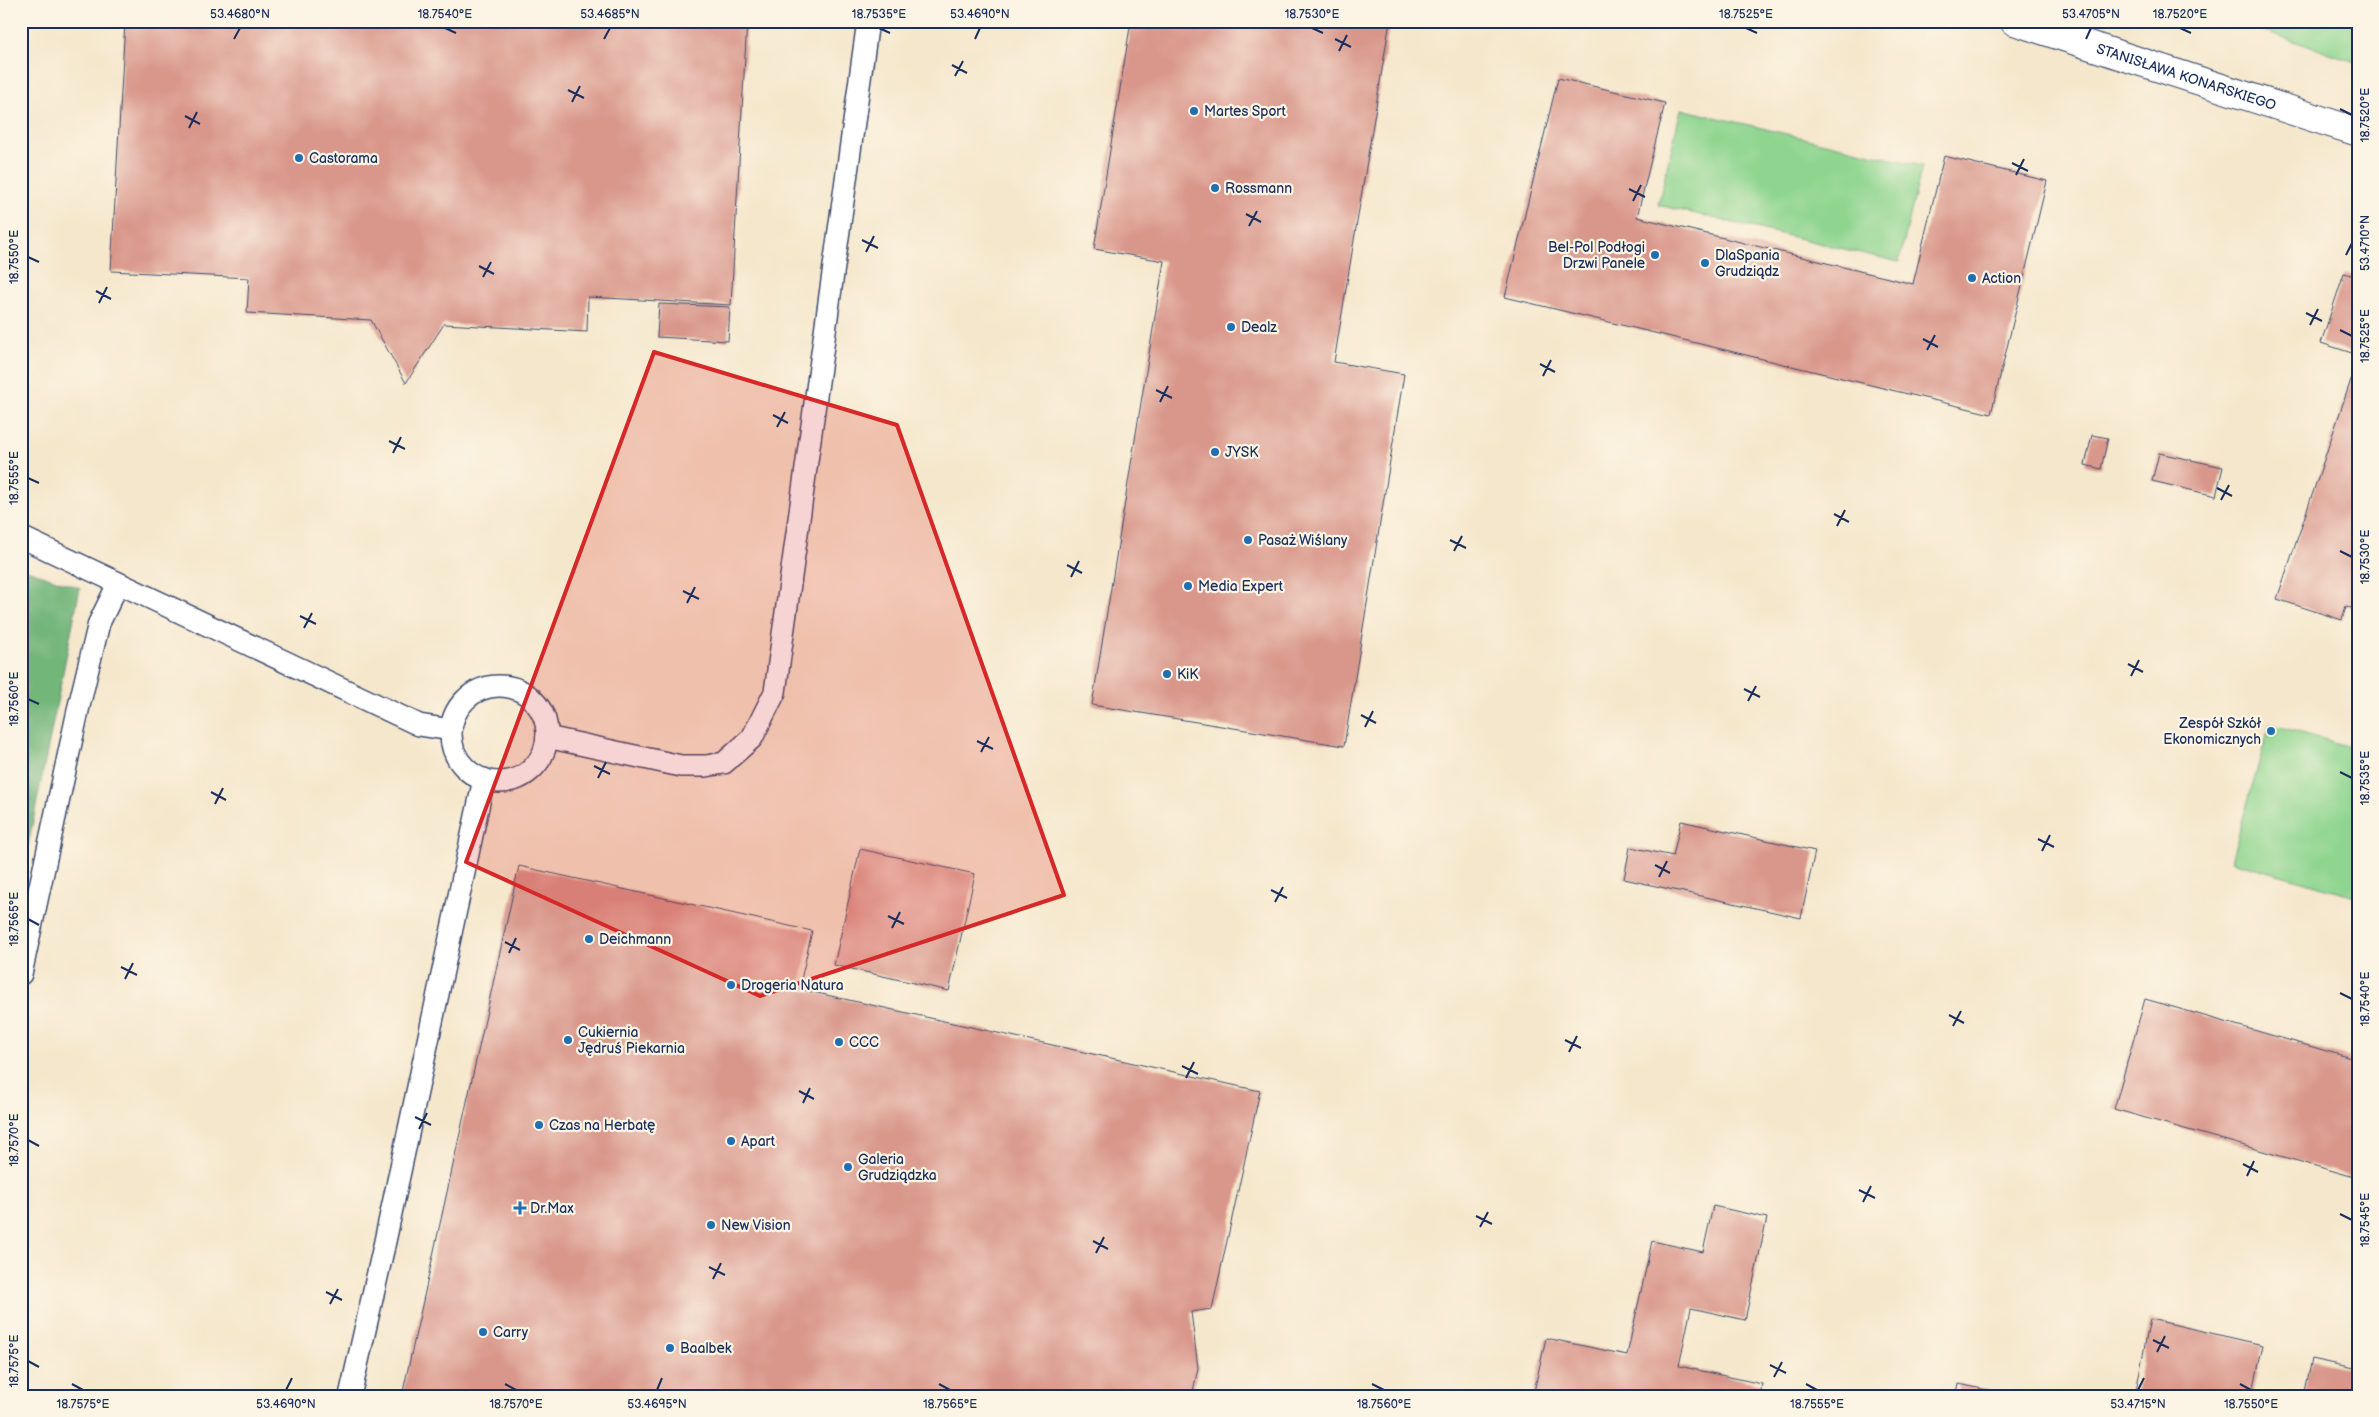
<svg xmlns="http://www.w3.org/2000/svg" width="2379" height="1417" font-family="'Balsamiq Sans',sans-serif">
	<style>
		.green { fill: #8fd58f; stroke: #558276 }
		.forest { fill: #73b67a; stroke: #47726c }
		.building { fill: #d9978b }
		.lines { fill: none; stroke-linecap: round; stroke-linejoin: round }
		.service-casing { stroke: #3c4b6e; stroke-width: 24 }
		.minor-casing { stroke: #3c4b6e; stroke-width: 30 }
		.service { stroke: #fff; stroke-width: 21 }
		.minor { stroke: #fff; stroke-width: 28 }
		.marked { fill: #d62828; fill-opacity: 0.2; stroke: #d62828; stroke-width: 4; stroke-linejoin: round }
		.ticks { fill: none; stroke: #1b2f5e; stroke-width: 2 }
		.poi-dot { fill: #1f6fb2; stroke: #fcf5e5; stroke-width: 2 }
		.labels { text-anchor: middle; stroke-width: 4.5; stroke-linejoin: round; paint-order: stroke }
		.street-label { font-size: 14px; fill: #1b2f5e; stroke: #fcf5e5 }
		.poi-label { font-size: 14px; fill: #1b2f5e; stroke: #fcf5e5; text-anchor: start }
		.neatline { fill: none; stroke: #1b2f5e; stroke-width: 2 }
		.ticks-label { font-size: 12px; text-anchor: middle; fill: #1b2f5e }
	</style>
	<rect width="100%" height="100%" fill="#fcf5e5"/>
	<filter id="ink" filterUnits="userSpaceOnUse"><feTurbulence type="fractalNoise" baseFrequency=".02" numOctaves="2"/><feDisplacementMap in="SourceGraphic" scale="10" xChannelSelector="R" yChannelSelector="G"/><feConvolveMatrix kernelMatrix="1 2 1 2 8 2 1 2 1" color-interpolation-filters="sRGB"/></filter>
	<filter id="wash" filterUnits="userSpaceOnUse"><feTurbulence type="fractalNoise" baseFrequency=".0096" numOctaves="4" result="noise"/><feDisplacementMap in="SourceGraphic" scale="20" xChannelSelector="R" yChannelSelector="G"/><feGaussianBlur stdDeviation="1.12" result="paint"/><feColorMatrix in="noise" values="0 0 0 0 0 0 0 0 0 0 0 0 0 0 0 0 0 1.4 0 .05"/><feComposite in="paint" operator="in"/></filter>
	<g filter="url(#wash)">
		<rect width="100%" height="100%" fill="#f5e7cc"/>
		<!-- green -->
		<g class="green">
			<path d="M2235 21H2358V63Z"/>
			<path d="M1681 109 1922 166 1899 262 1658 205Z"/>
			<path d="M2270 724 2358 749V897L2231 861Z"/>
		</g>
		<!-- forest -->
		<path class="forest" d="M21 568 80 588 21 881Z"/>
		<g id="blocks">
			<!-- building -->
			<g class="building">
				<path d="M125 21H747L731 305 588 297 587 332 444 324 406 383 371 320 247 313 249 278 111 271Z"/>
				<path d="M1131 21H1390L1334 362 1404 374 1344 746 1092 705 1164 261 1094 249Z"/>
				<path d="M1558 78 1665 103 1637 217 1913 284 1944 156 2047 181 1991 414 1505 297Z"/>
				<path d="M2344 273 2358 277V355L2321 343Z"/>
				<path d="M659 304 730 307 728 341 657 337Z"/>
				<path d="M2357 362 2358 610 2346 606 2342 620 2277 599Z"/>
				<path d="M2092 435 2108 438 2101 469 2085 465Z"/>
				<path d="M2159 453 2223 467 2216 496 2152 481Z"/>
				<path d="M1681 821 1815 851 1801 918 1624 879 1630 847 1673 856Z"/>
				<path d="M860 849 975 874 949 991 834 965Z"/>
				<path d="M519 866 812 931 799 989 1260 1091 1212 1309 1191 1312 1198 1368 1192 1396H402Z"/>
				<path d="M2145 999 2358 1060V1178L2114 1109Z"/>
				<path d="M1713 1206 1767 1218 1745 1320 1691 1308 1679 1366 1762 1384 1760 1396H1533L1546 1338 1627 1355 1652 1241 1703 1252Z"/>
				<path d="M2150 1319 2263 1345 2252 1396H2135Z"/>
				<path d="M2312 1359 2358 1369V1396H2304Z"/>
				<path d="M1959 1384 2011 1395 2010 1396H1956Z"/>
			</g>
		</g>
	</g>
	<g filter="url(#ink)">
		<use href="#blocks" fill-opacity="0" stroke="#3c4b6e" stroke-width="1"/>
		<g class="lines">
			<!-- service casing -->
			<g class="service-casing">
				<g id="service">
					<path d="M21 537 419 725 451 730"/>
					<circle cx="499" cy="734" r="48"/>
					<path d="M547 737 681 766H706L724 763 752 738 775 692 868 21"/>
					<path d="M21 974 79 706 99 623 118 584"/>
					<path d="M350 1396 384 1246 484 779"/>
				</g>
			</g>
			<!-- minor casing -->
			<g class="minor-casing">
				<g id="minor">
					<path id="s1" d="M2014 21 2358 132"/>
				</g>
			</g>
			<!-- service -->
			<use href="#service" class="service"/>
			<!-- minor -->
			<use href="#minor" class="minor"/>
		</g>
	</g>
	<!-- marked area -->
	<path class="marked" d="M654 352 897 425 1064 895 760 996 466 862Z"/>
	<!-- ticks -->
	<path class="ticks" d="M445 28 456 33M879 28 890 33M1312 28 1323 33M1746 28 1757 33M2180 28 2191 33M234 39 240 28M604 39 610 28M975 39 980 28M1335 39 1351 47M2086 39 2091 28M1339 51 1347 35M952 65 967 73M955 76 963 61M568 90 584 98M572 102 580 86M2340 109 2352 115M185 116 200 124M189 128 197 112M2012 163 2028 171M2016 175 2024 159M1629 189 1645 197M1633 201 1641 185M1246 214 1261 222M1249 226 1257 211M862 240 878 248M866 252 874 236M2346 255 2352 243M28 257 39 262M479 266 494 274M483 277 491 262M96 291 111 299M99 303 107 287M2306 313 2322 321M2310 325 2318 309M2340 330 2352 336M1923 339 1938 347M1927 350 1935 335M1540 364 1555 372M1543 376 1551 360M1156 390 1172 398M1160 402 1168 386M773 415 788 423M777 427 785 412M389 441 405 449M393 453 401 437M28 478 39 483M2217 488 2232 496M2221 500 2229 485M1834 514 1849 522M1837 526 1845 510M1450 540 1466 548M1454 551 1462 536M2340 551 2352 557M1067 565 1082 573M1071 577 1079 561M683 591 699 599M687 603 695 587M300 616 316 624M304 628 312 613M2128 664 2143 672M2131 676 2139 660M1744 689 1760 697M28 699 39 704M1748 701 1756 686M1361 715 1376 723M1365 727 1373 711M977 741 993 749M981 752 989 737M594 766 610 774M2340 772 2352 778M598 778 606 762M211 792 226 800M215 804 223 788M2038 839 2054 847M2042 851 2050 835M1655 865 1670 873M1659 877 1667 861M1271 890 1287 898M1275 902 1283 887M888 916 904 924M28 919 39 925M892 928 900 912M505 942 520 950M509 953 516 938M121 967 137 975M125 979 133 963M2340 993 2352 999M1949 1015 1964 1023M1953 1026 1961 1011M1565 1040 1581 1048M1569 1052 1577 1036M1182 1066 1198 1074M1186 1078 1194 1062M799 1091 814 1099M803 1103 810 1088M415 1117 431 1125M419 1129 427 1113M28 1140 39 1146M2243 1164 2258 1172M2247 1176 2254 1161M1859 1190 1875 1198M1863 1202 1871 1186M2340 1214 2352 1220M1476 1216 1492 1224M1480 1227 1488 1212M1093 1241 1108 1249M1096 1253 1104 1237M709 1267 725 1275M713 1279 721 1263M326 1292 342 1300M330 1304 338 1289M2153 1340 2169 1348M2157 1352 2165 1336M28 1361 39 1367M1770 1365 1786 1373M1774 1377 1782 1362M72 1384 83 1390M505 1384 516 1390M939 1384 950 1390M1372 1384 1384 1390M1806 1384 1817 1390M2240 1384 2251 1390M286 1390 292 1378M657 1390 662 1378M2138 1390 2144 1378"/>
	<!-- markers -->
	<g class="poi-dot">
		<circle cx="1194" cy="111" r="5"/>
		<circle cx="299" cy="158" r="5"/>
		<circle cx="1215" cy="188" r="5"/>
		<circle cx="1655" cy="255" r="5"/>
		<circle cx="1705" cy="263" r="5"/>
		<circle cx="1972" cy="278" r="5"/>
		<circle cx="1231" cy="327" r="5"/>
		<circle cx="1215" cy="452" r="5"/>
		<circle cx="1248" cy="540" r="5"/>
		<circle cx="1188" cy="586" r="5"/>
		<circle cx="1167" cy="674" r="5"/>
		<circle cx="2271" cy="731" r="5"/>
		<circle cx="589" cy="939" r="5"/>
		<circle cx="731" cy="985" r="5"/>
		<circle cx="568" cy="1040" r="5"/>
		<circle cx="839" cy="1042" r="5"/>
		<circle cx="539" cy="1125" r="5"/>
		<circle cx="731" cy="1141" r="5"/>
		<circle cx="848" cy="1167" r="5"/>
		<path d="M517.5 1200.5h5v5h5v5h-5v5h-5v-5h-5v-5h5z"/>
		<circle cx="711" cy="1225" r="5"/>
		<circle cx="483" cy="1332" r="5"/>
		<circle cx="670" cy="1348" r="5"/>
	</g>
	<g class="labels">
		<!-- street labels -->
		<g class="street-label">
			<text dy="5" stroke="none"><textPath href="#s1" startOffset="181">STANISŁAWA KONARSKIEGO</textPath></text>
		</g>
		<!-- poi labels -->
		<g class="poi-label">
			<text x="1204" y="116">Martes Sport</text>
			<text x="309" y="163">Castorama</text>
			<text x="1225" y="193">Rossmann</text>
			<text x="1645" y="252" text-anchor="end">Bel-Pol Podłogi<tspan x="1645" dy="16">Drzwi Panele</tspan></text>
			<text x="1715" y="260">DlaSpania<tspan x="1715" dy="16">Grudziądz</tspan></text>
			<text x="1982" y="283">Action</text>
			<text x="1241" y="332">Dealz</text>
			<text x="1225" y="457">JYSK</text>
			<text x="1258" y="545">Pasaż Wiślany</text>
			<text x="1198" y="591">Media Expert</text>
			<text x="1177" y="679">KiK</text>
			<text x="2261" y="728" text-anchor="end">Zespół Szkół<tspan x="2261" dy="16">Ekonomicznych</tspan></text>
			<text x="599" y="944">Deichmann</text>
			<text x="741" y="990">Drogeria Natura</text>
			<text x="578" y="1037">Cukiernia<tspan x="578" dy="16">Jędruś Piekarnia</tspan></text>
			<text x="849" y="1047">CCC</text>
			<text x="549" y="1130">Czas na Herbatę</text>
			<text x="741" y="1146">Apart</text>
			<text x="858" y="1164">Galeria<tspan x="858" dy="16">Grudziądzka</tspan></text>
			<text x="530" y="1213">Dr.Max</text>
			<text x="721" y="1230">New Vision</text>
			<text x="493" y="1337">Carry</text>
			<text x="680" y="1353">Baalbek</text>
		</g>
	</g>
	<!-- margin -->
	<rect width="2379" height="1417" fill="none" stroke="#fcf5e5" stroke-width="55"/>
	<rect x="28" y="28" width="2324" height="1362" class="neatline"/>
	<g class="ticks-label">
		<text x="240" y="18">53.4680°N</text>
		<text x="445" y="18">18.7540°E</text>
		<text x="610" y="18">53.4685°N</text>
		<text x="879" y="18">18.7535°E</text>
		<text x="980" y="18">53.4690°N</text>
		<text x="1312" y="18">18.7530°E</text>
		<text x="1746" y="18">18.7525°E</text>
		<text x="2091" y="18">53.4705°N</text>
		<text x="2180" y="18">18.7520°E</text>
		<text transform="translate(2365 115) rotate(-90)" y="4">18.7520°E</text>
		<text transform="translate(2365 243) rotate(-90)" y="4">53.4710°N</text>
		<text transform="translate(14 257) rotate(-90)" y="4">18.7550°E</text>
		<text transform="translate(2365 336) rotate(-90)" y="4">18.7525°E</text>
		<text transform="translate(14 478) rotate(-90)" y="4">18.7555°E</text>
		<text transform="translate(2365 557) rotate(-90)" y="4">18.7530°E</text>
		<text transform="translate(14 699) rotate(-90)" y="4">18.7560°E</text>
		<text transform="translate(2365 778) rotate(-90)" y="4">18.7535°E</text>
		<text transform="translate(14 919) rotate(-90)" y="4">18.7565°E</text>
		<text transform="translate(2365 999) rotate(-90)" y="4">18.7540°E</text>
		<text transform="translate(14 1140) rotate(-90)" y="4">18.7570°E</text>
		<text transform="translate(2365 1220) rotate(-90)" y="4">18.7545°E</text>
		<text transform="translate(14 1361) rotate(-90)" y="4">18.7575°E</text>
		<text x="83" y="1408">18.7575°E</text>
		<text x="286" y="1408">53.4690°N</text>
		<text x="516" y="1408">18.7570°E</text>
		<text x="657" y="1408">53.4695°N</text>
		<text x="950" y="1408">18.7565°E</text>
		<text x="1384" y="1408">18.7560°E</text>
		<text x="1817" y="1408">18.7555°E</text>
		<text x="2138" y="1408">53.4715°N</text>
		<text x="2251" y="1408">18.7550°E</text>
	</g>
</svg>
